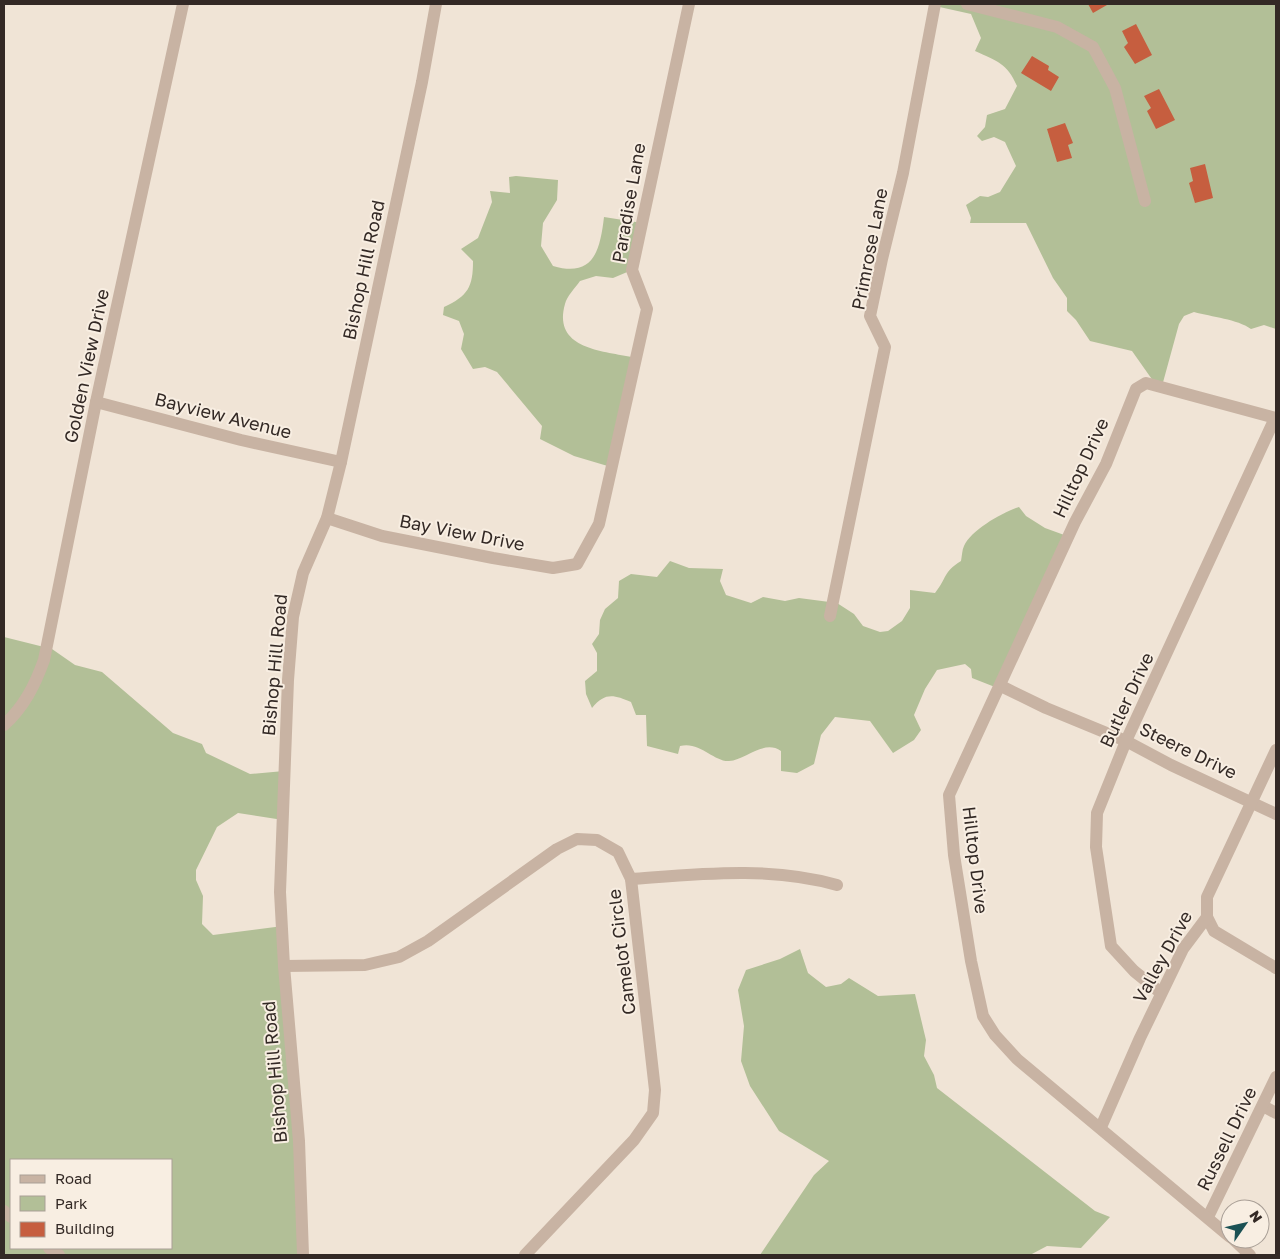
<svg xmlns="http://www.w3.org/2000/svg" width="1280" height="1259" font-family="'Golos Text',sans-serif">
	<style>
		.green { fill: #b2bf97; fill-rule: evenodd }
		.building { fill: #c65e3f }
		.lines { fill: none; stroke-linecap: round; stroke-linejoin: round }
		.minor { stroke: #c8b3a3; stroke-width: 12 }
		.labels { text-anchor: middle; stroke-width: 4; stroke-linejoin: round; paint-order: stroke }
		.street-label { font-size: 18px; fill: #332925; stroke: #f8eee2 }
	</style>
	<rect width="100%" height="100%" fill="#f0e4d6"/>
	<!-- green -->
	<g class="green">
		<path d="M926 4H1276V329L1264 325 1251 329C1237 319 1212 317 1194 312L1184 316 1179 324 1162 386 1156 385 1132 351 1090 341 1076 320 1067 311V298L1053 278 1026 223H970L971 218 966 205 980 196 988 197 1000 192 1016 166 1005 142 994 137 982 141 977 136 985 127 987 115 1005 109 1017 86C1007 63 997 61 975 51L981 38 971 14Z"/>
		<path d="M516 176 558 180 557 200 543 223 541 246 553 266C594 278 600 250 604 217L642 223 632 270 613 278 596 276 580 281C575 288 567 296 565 304 552 350 604 351 636 358L611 467 574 456 540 439 542 426 497 372 485 367 473 369 461 349 464 334 459 321 443 315 444 307C468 296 473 287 473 261L461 249 478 238 492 202 490 191 510 193 509 177Z"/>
		<path d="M1019 507 1026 516 1045 528 1067 536 1000 689 972 678 971 669 965 664 937 670 925 689 914 715 921 730 914 740 893 753 870 721 835 717 821 735 814 764 797 773 781 771V751C764 739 746 760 729 761 714 762 700 741 680 746L678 754 647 746 646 715H636L631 702C614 695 605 692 592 708L586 694 585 681 597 671V653L592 644 599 634 600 620 605 609 618 598 619 581 631 574 657 577 670 561 689 568 723 569 720 581 726 595 751 603 763 597 785 601 799 598 837 603 854 614 863 626 880 632 888 631 902 621 910 608V590L935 593C947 578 943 572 961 561 962 556 962 550 964 546 971 530 1003 512 1019 507Z"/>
		<path d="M4 637 52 649 75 665 102 672 173 733 202 744 206 753 250 774 284 771 283 820 238 813 217 827 196 870V880L203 896 202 924 213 935 283 926 303 1255H4ZM11 1160H171V1248H11Z"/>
		<path d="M800 949 808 973 826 987 841 984 849 978 878 996 915 994 926 1040 924 1056 934 1075 937 1088 1095 1211 1110 1217 1081 1248 1047 1246 1030 1255H760L814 1175 829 1161 779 1131 750 1086 741 1061 744 1026 738 990 746 970 780 959Z"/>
	</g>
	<!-- building -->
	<g class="building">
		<path d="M1088 4H1106L1107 5 1093 13Z"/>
		<path d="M1136 24 1152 55 1135 64 1124 47 1128 43 1122 31Z"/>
		<path d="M1032 56 1049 66 1048 70 1059 77 1051 91 1021 73Z"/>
		<path d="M1159 89 1175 120 1156 129 1147 111 1151 108 1144 96Z"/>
		<path d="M1065 123 1073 143 1068 145 1072 158 1057 162 1047 129Z"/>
		<path d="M1205 164 1213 198 1195 203 1189 183 1193 181 1190 168Z"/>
	</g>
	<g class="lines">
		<!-- minor -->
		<g class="minor">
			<path d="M967 4 1057 27 1093 47 1115 88 1145 201"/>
			<path d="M96 402 241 440 341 462"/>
			<path d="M327 518 382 536 493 558 553 568 577 564 599 524 647 309 632 270 689 4"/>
			<path d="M830 616 885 347 870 316 882 259 903 173 935 4"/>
			<path d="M1001 686 1046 708 1126 741 1171 765 1276 814"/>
			<path d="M4 725C24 707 35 685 44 660L96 402 183 4"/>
			<path d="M631 879C700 874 770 866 837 885"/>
			<path d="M1207 917 1214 931 1276 968"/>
			<path d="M284 966 365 965 399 957 428 941 557 849 577 839 597 840 618 852 631 879 655 1090 653 1113 634 1140 525 1255"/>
			<path d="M1161 993 1134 971 1111 946 1096 847 1097 813 1126 741 1275 418"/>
			<path d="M1263 1106 1276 1113"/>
			<path d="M1101 1127 1140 1038 1183 949 1207 917V897L1276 750"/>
			<path d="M4 1211 11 1217"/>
			<path d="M1208 1217 1276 1077"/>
			<path d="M1230 1237 1017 1059 995 1035 983 1016 971 961 954 855 949 795 1075 522 1106 464 1136 389 1146 383 1276 418"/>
			<path d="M1233 1239 1250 1255"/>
			<path d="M49 1248 59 1255"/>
			<path d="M303 1255 299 1141 284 966 280 892 288 680 293 617 303 573 327 518 341 462 422 82 436 4"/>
		</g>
	</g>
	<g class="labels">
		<!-- street labels -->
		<g class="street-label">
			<text transform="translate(629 203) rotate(-80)" y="6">Paradise Lane</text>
			<text transform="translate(870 249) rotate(-79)" y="6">Primrose Lane</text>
			<text transform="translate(364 270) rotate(-78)" y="6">Bishop Hill Road</text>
			<text transform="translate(87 366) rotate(-78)" y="6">Golden View Drive</text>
			<text transform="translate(223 416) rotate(14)" y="6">Bayview Avenue</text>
			<text transform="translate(1081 468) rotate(-65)" y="6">Hilltop Drive</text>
			<text transform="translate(462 533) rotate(11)" y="6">Bay View Drive</text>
			<text transform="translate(275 665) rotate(-85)" y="6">Bishop Hill Road</text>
			<text transform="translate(1127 700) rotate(-65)" y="6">Butler Drive</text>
			<text transform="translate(1188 751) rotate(26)" y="6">Steere Drive</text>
			<text transform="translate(975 860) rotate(83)" y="6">Hilltop Drive</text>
			<text transform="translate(622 952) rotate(-97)" y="6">Camelot Circle</text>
			<text transform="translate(1163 957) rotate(-61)" y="6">Valley Drive</text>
			<text transform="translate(275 1072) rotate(-95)" y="6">Bishop Hill Road</text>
			<text transform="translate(1227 1139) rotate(-64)" y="6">Russell Drive</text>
		</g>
	</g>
	<!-- border -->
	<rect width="1280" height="1259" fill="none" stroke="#332925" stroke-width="10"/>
	<!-- legend -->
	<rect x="10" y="1159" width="162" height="90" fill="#f8eee2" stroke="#a99f96"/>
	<rect x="20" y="1175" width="25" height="8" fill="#c8b3a3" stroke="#a99f96"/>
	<text x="55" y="1184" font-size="15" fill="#332925">Road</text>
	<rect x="20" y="1196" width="25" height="15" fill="#b2bf97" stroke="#a99f96"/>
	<text x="55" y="1209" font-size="15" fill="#332925">Park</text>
	<rect x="20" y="1222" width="25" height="15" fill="#c65e3f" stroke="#a99f96"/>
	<text x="55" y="1234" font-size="15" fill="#332925">Building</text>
	<!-- north arrow -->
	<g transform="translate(1245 1224) rotate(56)"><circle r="24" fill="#f8eee2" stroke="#a99f96"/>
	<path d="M0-4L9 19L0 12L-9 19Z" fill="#1b5154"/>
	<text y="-8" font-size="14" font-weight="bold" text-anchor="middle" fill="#332925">N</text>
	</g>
</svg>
